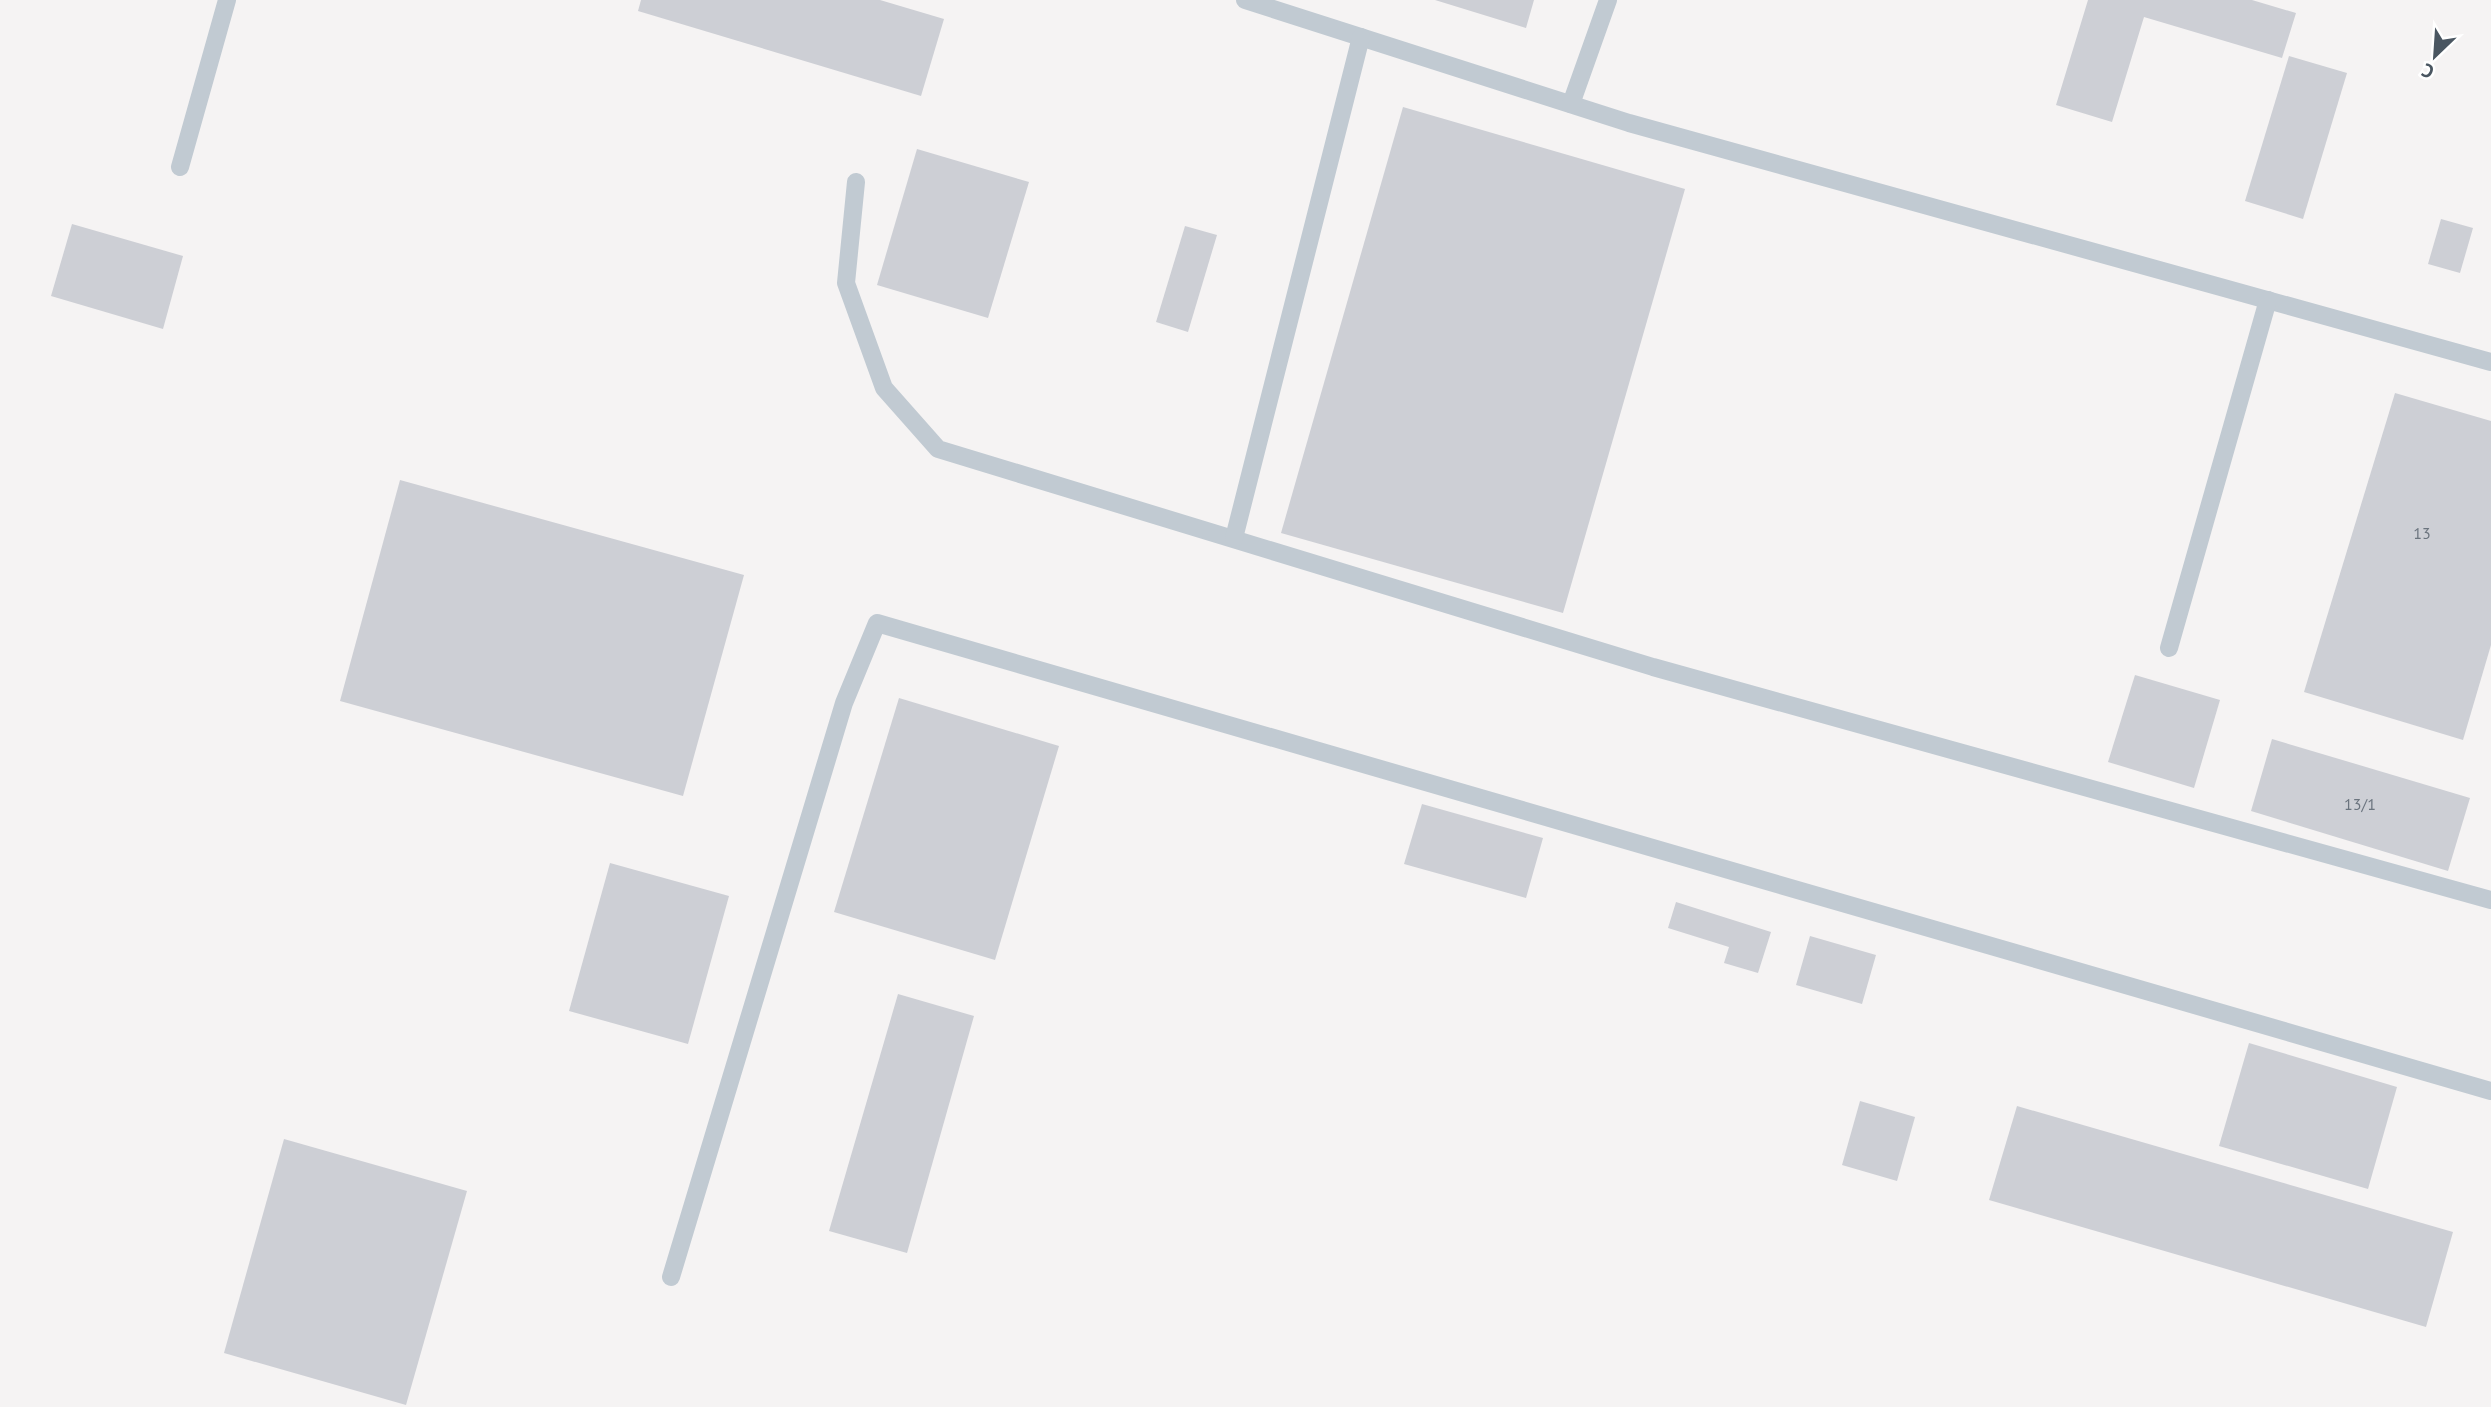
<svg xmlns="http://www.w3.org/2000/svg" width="2491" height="1407" font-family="'PT Sans',sans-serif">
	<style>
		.building { fill: #cdcfd5 }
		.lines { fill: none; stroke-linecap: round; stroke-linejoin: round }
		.lane { stroke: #c1cad2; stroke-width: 18 }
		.labels { text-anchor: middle; stroke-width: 5; stroke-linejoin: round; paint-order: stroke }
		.number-label { font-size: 16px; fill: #6b747e }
	</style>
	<rect width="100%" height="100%" fill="#f5f3f3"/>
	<!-- building -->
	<g class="building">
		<path d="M641 0H880L944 19 921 96 638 11Z"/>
		<path d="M1435 0H1534L1526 28Z"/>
		<path d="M2088 0H2252L2296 13 2282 58 2144 17 2112 122 2056 105Z"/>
		<path d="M2289 56 2347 73 2303 219 2245 201Z"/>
		<path d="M1403 107 1685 189 1563 613 1281 533Z"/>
		<path d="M917 149 1029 182 988 318 877 285Z"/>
		<path d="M2441 219 2473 228 2460 273 2428 264Z"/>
		<path d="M72 224 183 256 163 329 51 296Z"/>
		<path d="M1185 226 1217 235 1188 332 1156 322Z"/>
		<path d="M2395 393 2491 421V645L2463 740 2304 692Z"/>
		<path d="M400 480 744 575 683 796 340 701Z"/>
		<path d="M2135 675 2220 700 2194 788 2108 762Z"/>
		<path d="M899 698 1059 746 995 960 834 912Z"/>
		<path d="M2272 739 2470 798 2448 871 2251 811Z"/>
		<path d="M1422 804 1543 838 1526 898 1404 864Z"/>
		<path d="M610 863 729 896 688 1044 569 1011Z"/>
		<path d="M1676 902 1771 932 1758 973 1724 963 1729 947 1668 928Z"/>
		<path d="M1810 936 1876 955 1862 1004 1796 985Z"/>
		<path d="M898 994 974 1016 907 1253 829 1231Z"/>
		<path d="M2249 1043 2397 1087 2368 1189 2219 1146Z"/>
		<path d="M1860 1101 1915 1117 1897 1181 1842 1165Z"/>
		<path d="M2017 1106 2453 1232 2426 1327 1989 1200Z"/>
		<path d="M284 1139 467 1191 406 1405 224 1353Z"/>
	</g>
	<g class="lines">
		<!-- lane -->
		<g class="lane">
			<path d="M1245 0 1629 123 2491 362"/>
			<path d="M1571 104 1608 0"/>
			<path d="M180 167 227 0"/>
			<path d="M856 182 846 283 884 388 938 449 1653 667 2491 900"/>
			<path d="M1234 538 1361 37"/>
			<path d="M2169 648 2268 300"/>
			<path d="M671 1277 844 703 877 623 2491 1091"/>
		</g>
	</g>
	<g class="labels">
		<!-- number labels -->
		<g class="number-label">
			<text x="2422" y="539">13</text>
			<text x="2360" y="810">13/1</text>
		</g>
	</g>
	<!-- north arrow -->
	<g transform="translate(2435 56) rotate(205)" stroke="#ffffff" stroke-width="5" paint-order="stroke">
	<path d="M0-5L12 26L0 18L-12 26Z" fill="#4a5661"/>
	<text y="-10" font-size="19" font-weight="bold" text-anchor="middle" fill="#4a5661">С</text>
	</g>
</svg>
